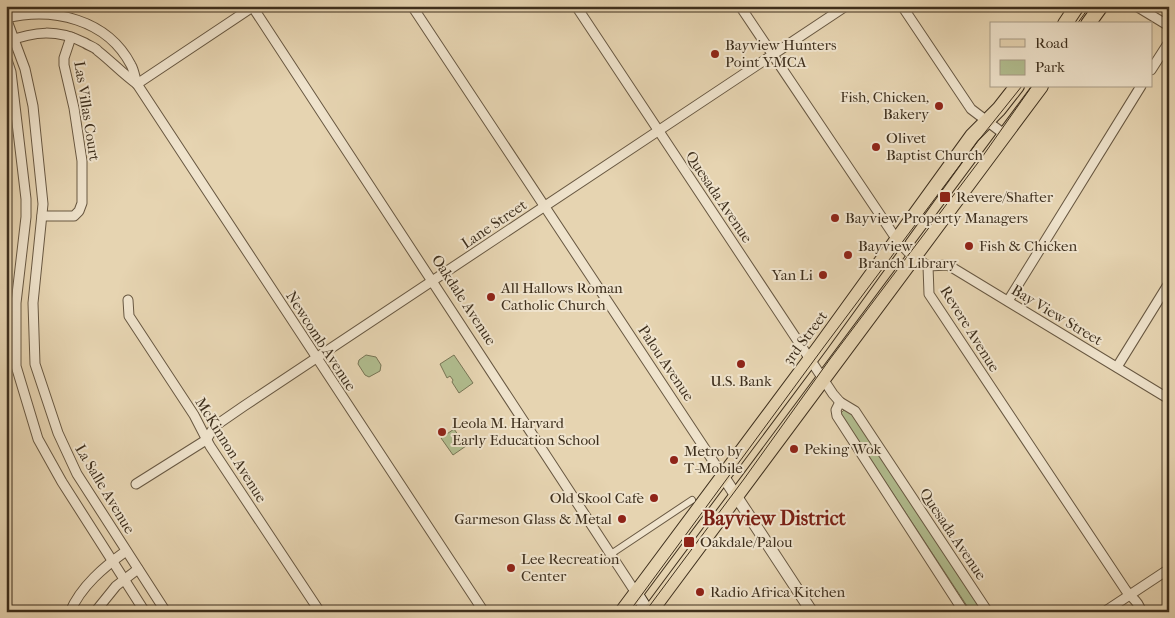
<svg xmlns="http://www.w3.org/2000/svg" width="1175" height="618" font-family="'IM FELL French Canon',serif">
	<style>
		.green { fill: #b1bd8f; stroke: #787656 }
		.lines { fill: none; stroke-linecap: round; stroke-linejoin: round }
		.pedestrian-casing { stroke: #685842; stroke-width: 8 }
		.minor-casing { stroke: #685842; stroke-width: 11 }
		.tertiary-casing { stroke: #685842; stroke-width: 13 }
		.secondary-casing { stroke: #3e2f1d; stroke-width: 14 }
		.primary-casing { stroke: #3e2f1d; stroke-width: 16 }
		.pedestrian { stroke: #efe3cc; stroke-width: 6 }
		.minor { stroke: #efe3cc; stroke-width: 9 }
		.tertiary { stroke: #efe3cc; stroke-width: 11 }
		.secondary { stroke: #efe3cc; stroke-width: 12 }
		.primary { stroke: #e6d4b1; stroke-width: 14 }
		.tram { stroke: #3e2f1d; stroke-width: 1 }
		.poi-dot { fill: #8f2418; stroke: #efe3cc; stroke-width: 2 }
		.labels { text-anchor: middle; stroke-width: 4; stroke-linejoin: round; paint-order: stroke }
		.poi-label { font-size: 15px; fill: #3e2f1d; stroke: #efe3cc; text-anchor: start }
		.street-label { font-size: 15px; fill: #3e2f1d; stroke: #efe3cc }
		.district-label { font-size: 20px; font-weight: bold; fill: #7a1f14; stroke: #efe3cc }
	</style>
	<rect width="100%" height="100%" fill="#e6d4b1"/>
	<filter id="stains"><feTurbulence type="fractalNoise" baseFrequency=".004" numOctaves="4"/><feColorMatrix values="0 0 0 0 .2 0 0 0 0 .09 0 0 0 0 .02 0 0 0 .5 -.17"/></filter>
	<radialGradient id="worn" r=".72"><stop offset=".6" stop-color="#630" stop-opacity="0"/><stop offset="1" stop-color="#630" stop-opacity=".3"/></radialGradient>
	<!-- green -->
	<g class="green">
		<path d="M366 355 376 357 381 365 380 371 369 377 365 375 358 364 359 360Z"/>
		<path d="M454 355 473 383 459 393 452 382 453 380 450 376 447 378 440 364Z"/>
		<path d="M845 409 850 411 983 612H971L842 416 841 413Z"/>
		<path d="M454 429 466 446 453 455 441 438Z"/>
	</g>
	<g class="lines">
		<!-- pedestrian casing -->
		<g class="pedestrian-casing">
			<path id="pedestrian" d="M611 554 692 500"/>
		</g>
		<!-- minor casing -->
		<g class="minor-casing">
			<g id="minor">
				<path d="M252 6 636 593"/>
				<path d="M412 6 723 476"/>
				<path d="M576 6 833 394 840 402 855 411 988 612"/>
				<path d="M740 6 897 240 910 254 928 266"/>
				<path d="M902 6 971 109 1004 134"/>
				<path d="M1136 6 1169 26"/>
				<path d="M6 18C53 7 107 19 131 65 134 70 135 78 137 84L484 612"/>
				<path d="M6 18 25 69 33 106 43 204 33 303 35 364 58 433 77 474 166 612"/>
				<path d="M6 42C35 31 57 29 85 43 89 46 95 47 98 51 112 62 122 73 137 84"/>
				<path d="M6 57 11 72 26 199V217L16 303V366L38 439 62 482 145 612"/>
				<path d="M1151 70 1169 42"/>
				<path d="M137 84 254 6"/>
				<path d="M42 216H74L79 211 82 203V161L74 108 64 65V58L71 37"/>
				<path d="M928 266 929 294 1125 589C1130 597 1140 602 1141 612"/>
				<path d="M928 266 948 265 1169 399"/>
				<path d="M128 300 129 316 194 415 210 446 320 612"/>
				<path d="M1008 301 1141 86"/>
				<path d="M1117 367 1169 283"/>
				<path d="M840 402 836 410 837 416 964 612"/>
				<path d="M136 484 206 440 215 426 244 406 846 6"/>
				<path d="M70 612C81 586 104 567 126 551"/>
				<path d="M95 612 116 586 138 569"/>
				<path d="M1104 612 1169 569"/>
			</g>
		</g>
		<!-- tertiary casing -->
		<g class="tertiary-casing">
			<path id="tertiary" d="M723 476 812 612"/>
		</g>
		<!-- secondary casing -->
		<g class="secondary-casing">
			<path id="secondary" d="M636 593 648 612"/>
		</g>
		<!-- primary casing -->
		<g class="primary-casing">
			<g id="primary">
				<path d="M1065 24 1077 6"/>
				<path d="M1088 24 1101 6"/>
				<path d="M622 612 821 345 972 136 999 109 1017 86"/>
				<path d="M650 612 1041 86"/>
			</g>
		</g>
		<!-- pedestrian -->
		<use href="#pedestrian" class="pedestrian"/>
		<!-- minor -->
		<use href="#minor" class="minor"/>
		<!-- tertiary -->
		<use href="#tertiary" class="tertiary"/>
		<!-- secondary -->
		<use href="#secondary" class="secondary"/>
		<!-- primary -->
		<use href="#primary" class="primary"/>
		<!-- tram -->
		<g class="tram">
			<path d="M1077 24 1090 6"/>
			<path d="M629 612 823 348 978 141 1022 86"/>
			<path d="M645 612 744 479 830 359 980 160 1032 86"/>
		</g>
	</g>
	<!-- markers -->
	<g class="poi-dot">
		<circle cx="715" cy="54" r="5"/>
		<circle cx="939" cy="106" r="5"/>
		<circle cx="876" cy="147" r="5"/>
		<rect x="939" y="191" width="12" height="12" rx="2.5"/>
		<circle cx="835" cy="218" r="5"/>
		<circle cx="969" cy="246" r="5"/>
		<circle cx="848" cy="255" r="5"/>
		<circle cx="823" cy="275" r="5"/>
		<circle cx="491" cy="297" r="5"/>
		<circle cx="741" cy="364" r="5"/>
		<circle cx="442" cy="432" r="5"/>
		<circle cx="794" cy="449" r="5"/>
		<circle cx="674" cy="460" r="5"/>
		<circle cx="654" cy="498" r="5"/>
		<circle cx="622" cy="519" r="5"/>
		<rect x="683" y="536" width="12" height="12" rx="2.5"/>
		<circle cx="511" cy="568" r="5"/>
		<circle cx="700" cy="592" r="5"/>
	</g>
	<g class="labels">
		<!-- poi labels -->
		<g class="poi-label">
			<text x="725" y="50">Bayview Hunters<tspan x="725" dy="17">Point YMCA</tspan></text>
			<text x="929" y="102" text-anchor="end">Fish, Chicken,<tspan x="929" dy="17">Bakery</tspan></text>
			<text x="886" y="143">Olivet<tspan x="886" dy="17">Baptist Church</tspan></text>
			<text x="956" y="202">Revere/Shafter</text>
			<text x="845" y="223">Bayview Property Managers</text>
			<text x="858" y="251">Bayview<tspan x="858" dy="17">Branch Library</tspan></text>
			<text x="979" y="251">Fish &amp; Chicken</text>
			<text x="813" y="280" text-anchor="end">Yan Li</text>
			<text x="501" y="293">All Hallows Roman<tspan x="501" dy="17">Catholic Church</tspan></text>
			<text x="741" y="386" text-anchor="middle">U.S. Bank</text>
			<text x="452" y="428">Leola M. Harvard<tspan x="452" dy="17">Early Education School</tspan></text>
			<text x="804" y="454">Peking Wok</text>
			<text x="684" y="456">Metro by<tspan x="684" dy="17">T-Mobile</tspan></text>
			<text x="644" y="503" text-anchor="end">Old Skool Cafe</text>
			<text x="612" y="524" text-anchor="end">Garmeson Glass &amp; Metal</text>
			<text x="700" y="547">Oakdale/Palou</text>
			<text x="521" y="564">Lee Recreation<tspan x="521" dy="17">Center</tspan></text>
			<text x="710" y="597">Radio Africa Kitchen</text>
		</g>
		<!-- street labels -->
		<g class="street-label">
			<text transform="translate(87 111) rotate(81)" y="5">Las Villas Court</text>
			<text transform="translate(719 197) rotate(56)" y="5">Quesada Avenue</text>
			<text transform="translate(494 224) rotate(-34)" y="5">Lane Street</text>
			<text transform="translate(464 300) rotate(57)" y="5">Oakdale Avenue</text>
			<text transform="translate(1057 315) rotate(31)" y="5">Bay View Street</text>
			<text transform="translate(970 329) rotate(58)" y="5">Revere Avenue</text>
			<text transform="translate(805 338) rotate(-53)" y="5">3rd Street</text>
			<text transform="translate(321 341) rotate(57)" y="5">Newcomb Avenue</text>
			<text transform="translate(666 363) rotate(56)" y="5">Palou Avenue</text>
			<text transform="translate(231 450) rotate(58)" y="5">McKinnon Avenue</text>
			<text transform="translate(105 489) rotate(59)" y="5">La Salle Avenue</text>
			<text transform="translate(953 534) rotate(56)" y="5">Quesada Avenue</text>
		</g>
		<!-- district labels -->
		<g class="district-label">
			<text x="774" y="525">Bayview District</text>
		</g>
	</g>
	<!-- margin -->
	<rect width="1175" height="618" fill="none" stroke="#e6d4b1" stroke-width="25"/>
	<rect x="8" y="8" width="1160" height="603" fill="none" stroke="#3e2f1d" stroke-width="2.5"/>
	<rect x="12" y="12" width="1150" height="593" fill="none" stroke="#3e2f1d"/>
	<!-- legend -->
	<rect x="990" y="22" width="162" height="65" fill="#efe3cc" stroke="#a89b86"/>
	<rect x="1000" y="39" width="25" height="8" fill="#e6d4b1" stroke="#a89b86"/>
	<text x="1035" y="48" font-size="15" fill="#3e2f1d">Road</text>
	<rect x="1000" y="60" width="25" height="15" fill="#b1bd8f" stroke="#a89b86"/>
	<text x="1035" y="72" font-size="15" fill="#3e2f1d">Park</text>
	<rect width="100%" height="100%" filter="url(#stains)"/>
	<rect width="100%" height="100%" fill="url(#worn)"/>
</svg>
